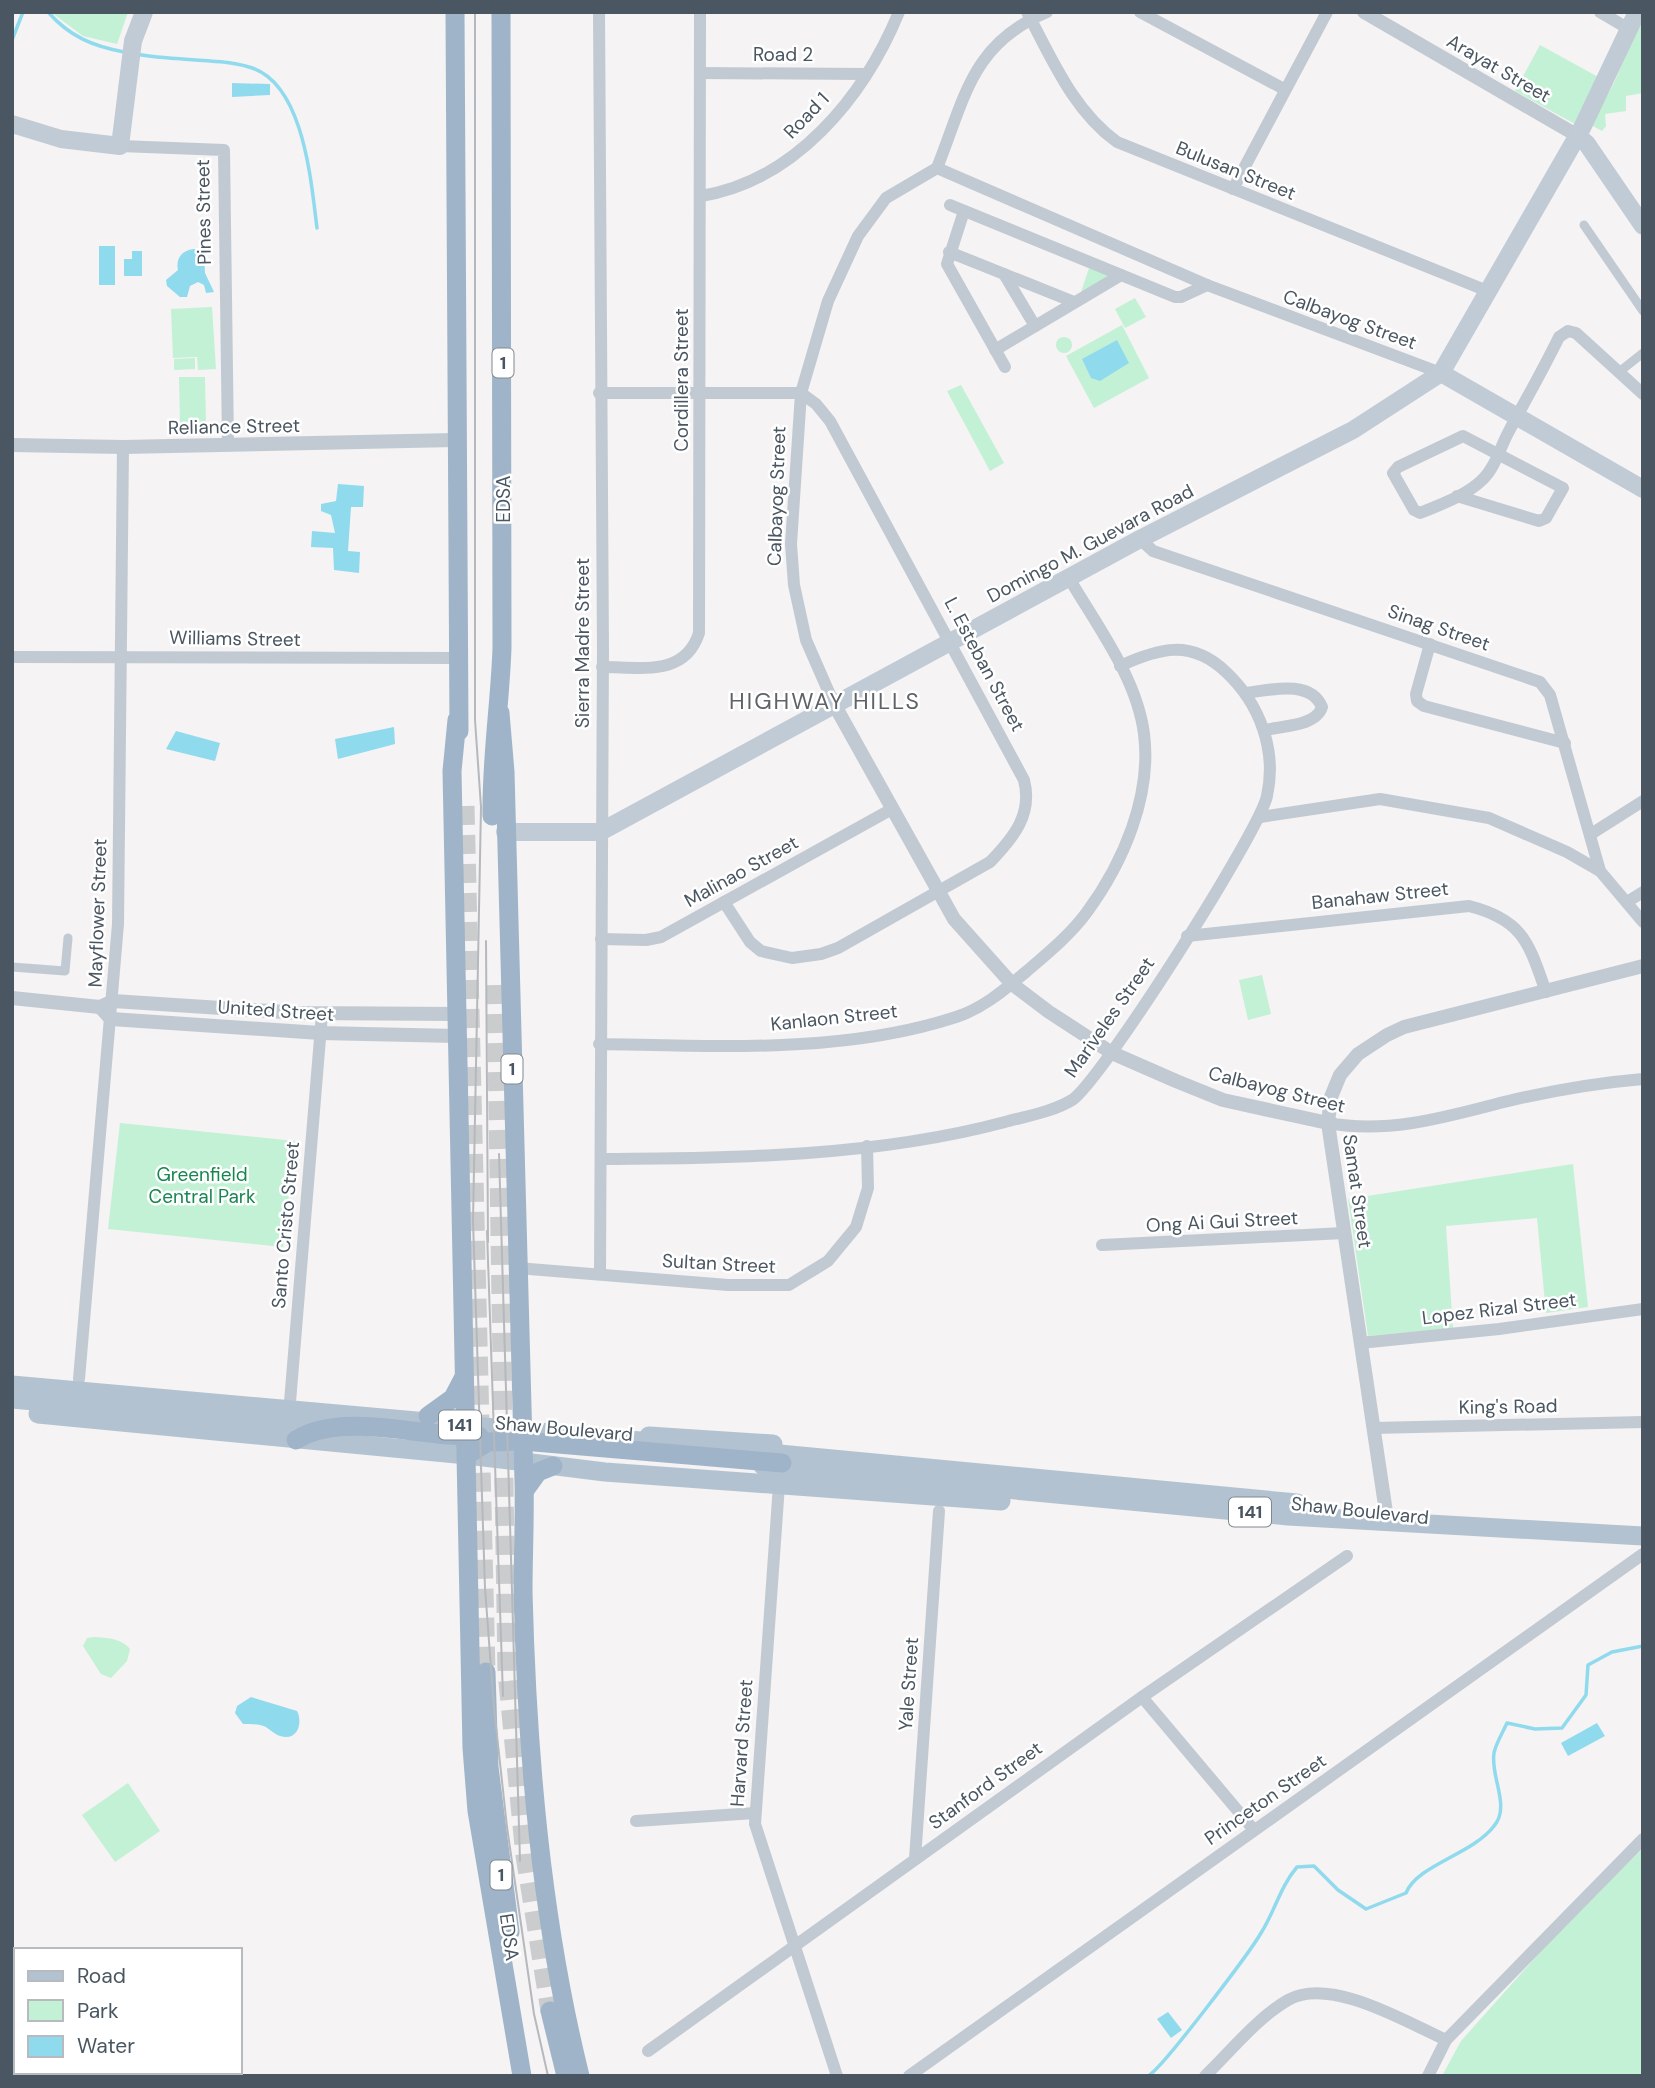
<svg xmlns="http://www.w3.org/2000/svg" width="1655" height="2088" font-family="'DM Sans',sans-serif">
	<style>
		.green { fill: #c3f1d5 }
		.water { fill: #90daee }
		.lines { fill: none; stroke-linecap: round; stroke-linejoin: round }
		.stream { stroke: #90daee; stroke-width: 3.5 }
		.trunk-tunnel { stroke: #caccce; stroke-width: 19; stroke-dasharray: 19 10; stroke-linecap: butt }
		.pedestrian { stroke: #c1cad2; stroke-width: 9 }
		.minor { stroke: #c1cad2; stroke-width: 12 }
		.tertiary { stroke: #c1cad2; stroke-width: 14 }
		.secondary { stroke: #c1cbd6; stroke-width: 18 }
		.primary { stroke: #b3c2d1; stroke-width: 19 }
		.trunk { stroke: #9fb4c9; stroke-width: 19 }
		.tram { stroke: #b5b8bd; stroke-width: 2 }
		.labels { text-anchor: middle; stroke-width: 5; stroke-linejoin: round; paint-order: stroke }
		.shield { fill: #fff; stroke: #808990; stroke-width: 2 }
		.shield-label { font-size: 18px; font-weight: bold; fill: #4a5661 }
		.street-label { font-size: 19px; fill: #4a5661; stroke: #fff }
		.park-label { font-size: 19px; fill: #17864f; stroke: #fff }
		.quarter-label { font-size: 23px; letter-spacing: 2px; fill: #5f6368; stroke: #fff }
	</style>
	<rect width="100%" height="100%" fill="#f5f3f3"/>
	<!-- green -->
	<g class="green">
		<path d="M51 12H128L117 44 83 36Z"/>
		<path d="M1643 16V93L1626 96V111L1605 114 1606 126 1602 131 1591 125 1614 83Z"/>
		<path d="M1540 45 1600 78 1575 124 1515 91Z"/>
		<path d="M1089 268 1111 276 1080 295Z"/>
		<path d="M1135 298 1146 317 1125 328 1115 309Z"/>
		<path d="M212 307 216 369 198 370 197 357 173 358 171 309Z"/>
		<path d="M1122 325 1149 378 1094 408 1066 356Z"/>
		<circle cx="1064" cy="345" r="8"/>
		<path d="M195 358V369L174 370V359Z"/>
		<path d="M179 377H205L206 424 180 425Z"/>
		<path d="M961 385 1004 463 990 471 947 391Z"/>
		<path d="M1262 975 1271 1014 1248 1020 1239 980Z"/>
		<path d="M120 1123 295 1141 283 1247 108 1229Z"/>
		<path d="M1573 1164 1588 1307 1546 1313 1537 1218 1446 1226 1453 1328 1368 1336 1348 1199Z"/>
		<path d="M94 1637C107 1638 121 1638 130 1649L127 1661 111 1678 101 1674 83 1646 87 1638Z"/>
		<path d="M128 1783 160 1831 115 1862 82 1815Z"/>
		<path d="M1643 1848V2076H1442L1461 2041 1567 1922Z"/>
	</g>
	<!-- water -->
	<g class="water">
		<path d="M232 83 270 84V95L232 97Z"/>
		<rect x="99" y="246" width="16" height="39"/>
		<path d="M198 249 204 255 205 273 214 292 206 293 204 285 198 282 190 286 187 297H180L167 286 166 280 178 270C175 257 184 248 198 249Z"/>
		<path d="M132 251H142V276H124V259H132Z"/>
		<path d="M1117 340 1129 363 1100 381 1091 378 1082 359Z"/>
		<path d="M338 484 364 486 363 507H351L348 551 360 552 359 573 334 570 333 548 311 547 312 531 335 533 331 515 321 511V504L336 501Z"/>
		<path d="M394 727 395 744 338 759 335 739Z"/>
		<path d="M176 731 220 743 215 761 166 749Z"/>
		<path d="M251 1697 297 1711C303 1722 298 1742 280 1736 273 1734 268 1726 260 1725 255 1724 248 1724 243 1724L235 1713 237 1706Z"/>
		<path d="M1597 1723 1605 1736 1568 1756 1561 1743Z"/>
		<path d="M1168 2012 1182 2030 1171 2038 1157 2019Z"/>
	</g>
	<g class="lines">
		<!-- stream -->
		<g class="stream">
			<path d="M48 12C70 37 93 46 124 52"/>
			<path d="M12 40 23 12"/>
			<path d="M136 54C171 61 219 58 249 67 304 82 311 182 317 228"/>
			<path d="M1148 2076C1162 2069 1250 1952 1261 1933 1275 1911 1280 1887 1297 1867L1314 1866 1338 1890 1366 1909 1406 1893C1417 1865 1473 1854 1494 1826 1511 1806 1490 1777 1494 1753 1496 1743 1503 1732 1507 1723L1535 1729 1562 1728 1586 1695 1588 1665 1612 1652 1643 1646"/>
		</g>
		<!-- trunk-tunnel -->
		<g class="trunk-tunnel">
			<path d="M465 806 486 1672"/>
			<path d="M496 985 507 1672 525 1856 550 2011"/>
		</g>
		<!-- pedestrian -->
		<g class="pedestrian">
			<path d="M1584 225 1643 311"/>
			<path d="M1619 372 1643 353"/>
			<path d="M12 967 65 971 68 938"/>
		</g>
		<!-- minor -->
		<g class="minor">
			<path d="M599 12 603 649 600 1274"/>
			<path d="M1027 12C1052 59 1073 110 1117 142L1490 292"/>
			<path d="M1140 12 1284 89"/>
			<path d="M1600 12 1629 29"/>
			<path d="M700 73 866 74"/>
			<path d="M120 146 224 150 228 444"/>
			<path d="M937 168 1207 285 1441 373"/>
			<path d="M937 168C965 98 971 44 1047 12"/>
			<path d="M1233 189 1327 12"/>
			<path d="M701 196C795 181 864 97 899 12"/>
			<path d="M950 205 1175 297H1181L1207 285"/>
			<path d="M964 211 947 264 1005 367"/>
			<path d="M949 252 1074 302"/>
			<path d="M1004 274 1035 326"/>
			<path d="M995 350 1121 275"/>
			<path d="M599 393H801L816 404 830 421 1024 780C1033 815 1013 838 990 862L838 948 821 954 792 958 761 951 750 942 724 902"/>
			<path d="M1457 496 1539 521 1546 518 1563 488 1463 436 1398 467 1393 473 1414 510 1420 513C1440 505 1467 495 1482 480 1495 468 1500 448 1508 433 1525 401 1543 370 1559 337L1568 331 1576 333 1643 394"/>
			<path d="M1140 539 1153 551 1540 682 1550 695 1600 871"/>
			<path d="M1430 644 1416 694 1417 701 1424 706 1565 743"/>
			<path d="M12 657 457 658"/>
			<path d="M602 667C641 667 685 677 699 633L700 12"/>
			<path d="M1246 693C1270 690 1310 679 1322 707 1316 726 1283 726 1265 730"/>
			<path d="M834 704 806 640 794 585 791 544 801 393 828 301 858 236 886 198 937 168"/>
			<path d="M1260 817 1380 799 1489 818 1567 852 1600 871 1643 922"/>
			<path d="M1591 834 1643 801"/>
			<path d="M1627 902 1643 892"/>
			<path d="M1187 936 1469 906C1524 920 1529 944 1546 992"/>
			<path d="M601 939 646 940 661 937 892 809"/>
			<path d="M599 1044C717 1046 843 1054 956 1017 984 1008 1005 989 1027 971 1048 953 1071 934 1087 912 1123 863 1152 796 1144 734 1137 678 1097 626 1069 578"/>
			<path d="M1328 1123C1389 1134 1446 1117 1504 1102 1550 1091 1595 1083 1643 1079"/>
			<path d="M601 1159C735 1158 874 1157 1005 1122 1027 1116 1052 1112 1072 1100 1101 1081 1260 831 1267 796 1277 750 1260 704 1226 672 1191 639 1159 648 1120 666"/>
			<path d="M1102 1245 1344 1233"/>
			<path d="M517 1268 728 1285H789L828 1261 856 1227 868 1188 867 1146"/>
			<path d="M1360 1343 1499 1329 1643 1309"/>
			<path d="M79 1379 118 924 123 447"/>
			<path d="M289 1414 322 1014"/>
			<path d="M1373 1428 1643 1422"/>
			<path d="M779 1485 755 1824 837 2076"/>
			<path d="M1142 1697 1254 1830"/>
			<path d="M636 1821 755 1813"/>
			<path d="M915 1859 939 1511"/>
			<path d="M648 2051 1142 1697 1347 1556"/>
			<path d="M12 2055 16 2060"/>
			<path d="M25 2072 27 2076"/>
			<path d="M909 2076 1643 1554"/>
			<path d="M1205 2076C1231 2051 1257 2018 1288 2000 1330 1976 1406 2022 1446 2040"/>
			<path d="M1428 2076 1446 2040 1643 1839"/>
		</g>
		<!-- tertiary -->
		<g class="tertiary">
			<path d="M1364 12 1578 136"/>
			<path d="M12 445 123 447 455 440"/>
			<path d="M834 704 954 919 1012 984 1049 1012 1112 1053 1176 1081 1223 1100 1328 1123"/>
			<path d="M12 998 100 1007 113 1001 300 1013 456 1014"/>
			<path d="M100 1007 111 1019 320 1033 456 1036"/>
			<path d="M1386 1512 1328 1123 1331 1097 1340 1075 1358 1054 1387 1035 1404 1027 1643 966"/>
		</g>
		<!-- secondary -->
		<g class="secondary">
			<path d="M12 124 61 139 120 146 133 41 144 12"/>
			<path d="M1578 136 1587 144 1643 226"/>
			<path d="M1441 373 1643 489"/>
			<path d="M505 832H600L1140 539 1353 430 1441 373 1582 128 1637 12"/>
		</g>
		<!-- primary -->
		<g class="primary">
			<path d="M12 1385 663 1443"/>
			<path d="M12 1399 332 1428"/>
			<path d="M38 1414 467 1455 605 1472 1001 1501"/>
			<path d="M649 1436 773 1444"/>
			<path d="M759 1452 1297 1503"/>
			<path d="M763 1466 1288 1516 1643 1536"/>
		</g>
		<!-- trunk -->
		<g class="trunk">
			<path d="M455 12 459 731"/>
			<path d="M500 713 505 772 524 1481C525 1518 523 1555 523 1592 527 1753 541 1919 580 2076"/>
			<path d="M457 720 452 771 472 1748 477 1811 522 2076"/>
			<path d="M492 816C491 760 500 705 502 648L501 12"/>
			<path d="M428 1416 453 1398 464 1377"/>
			<path d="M296 1440C344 1410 425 1439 479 1436"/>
			<path d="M467 1455 488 1442 523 1441 782 1463"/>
			<path d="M525 1490 538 1472 553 1466"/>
			<path d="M486 1672 489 1767 510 1932"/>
			<path d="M550 2011 566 2076"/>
		</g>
		<!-- tram -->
		<g class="tram">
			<path d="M475 12V720L481 807 473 1221 485 1588 494 1708 507 1827 534 2014 548 2076"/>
			<path d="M486 941 488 1242"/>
			<path d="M499 1154 520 1861"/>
			<path d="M487 1231 503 1696"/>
		</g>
	</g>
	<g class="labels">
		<!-- shield labels -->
		<g class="shield">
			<rect x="492.5" y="348.5" width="21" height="29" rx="5"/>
			<rect x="501.5" y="1054.5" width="21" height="29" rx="5"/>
			<rect x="439" y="1410.5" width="42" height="29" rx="5"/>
			<rect x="1229" y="1497.5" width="42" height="29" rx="5"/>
			<rect x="490.5" y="1860.5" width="21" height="29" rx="5"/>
		</g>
		<g class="shield-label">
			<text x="503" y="369">1</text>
			<text x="512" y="1075">1</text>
			<text x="460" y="1431">141</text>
			<text x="1250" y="1518">141</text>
			<text x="501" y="1881">1</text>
		</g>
		<!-- street labels -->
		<g class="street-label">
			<text x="783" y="61">Road 2</text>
			<text transform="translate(1499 68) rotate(30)" y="7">Arayat Street</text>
			<text transform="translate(806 115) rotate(-46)" y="7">Road 1</text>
			<text transform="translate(1236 170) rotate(22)" y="7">Bulusan Street</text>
			<text transform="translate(203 212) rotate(-91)" y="7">Pines Street</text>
			<text transform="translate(1350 319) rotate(20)" y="7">Calbayog Street</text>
			<text transform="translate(681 380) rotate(-90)" y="7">Cordillera Street</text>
			<text transform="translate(234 426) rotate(-1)" y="7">Reliance Street</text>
			<text transform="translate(776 496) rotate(-88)" y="7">Calbayog Street</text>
			<text transform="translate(503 499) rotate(-90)" y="7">EDSA</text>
			<text transform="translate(1090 543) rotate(-28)" y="7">Domingo M. Guevara Road</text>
			<text transform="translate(1439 627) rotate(19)" y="7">Sinag Street</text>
			<text transform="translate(235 638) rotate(1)" y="7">Williams Street</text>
			<text transform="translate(582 643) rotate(-90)" y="7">Sierra Madre Street</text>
			<text transform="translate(985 664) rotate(62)" y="7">L. Esteban Street</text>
			<text transform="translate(741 871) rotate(-29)" y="7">Malinao Street</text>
			<text transform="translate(1380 895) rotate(-6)" y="7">Banahaw Street</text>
			<text transform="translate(97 913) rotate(-88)" y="7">Mayflower Street</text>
			<text transform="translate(276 1010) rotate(4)" y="7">United Street</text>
			<text transform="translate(834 1017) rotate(-6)" y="7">Kanlaon Street</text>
			<text transform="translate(1109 1017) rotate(-55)" y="7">Mariveles Street</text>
			<text transform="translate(1277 1089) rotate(14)" y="7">Calbayog Street</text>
			<text transform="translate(1358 1191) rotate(82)" y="7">Samat Street</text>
			<text transform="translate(1222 1221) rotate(-3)" y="7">Ong Ai Gui Street</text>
			<text transform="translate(285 1225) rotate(-85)" y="7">Santo Cristo Street</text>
			<text transform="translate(719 1263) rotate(3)" y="7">Sultan Street</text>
			<text transform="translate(1499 1308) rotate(-7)" y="7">Lopez Rizal Street</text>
			<text transform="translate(1508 1406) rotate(-1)" y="7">King's Road</text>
			<text transform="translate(564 1428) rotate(5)" y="7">Shaw Boulevard</text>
			<text transform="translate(1360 1510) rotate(6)" y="7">Shaw Boulevard</text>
			<text transform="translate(908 1684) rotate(-86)" y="7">Yale Street</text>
			<text transform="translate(741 1743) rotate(-86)" y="7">Harvard Street</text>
			<text transform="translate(985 1785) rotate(-36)" y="7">Stanford Street</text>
			<text transform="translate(1265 1799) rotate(-35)" y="7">Princeton Street</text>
			<text transform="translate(510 1937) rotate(82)" y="7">EDSA</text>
		</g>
		<!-- park labels -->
		<g class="park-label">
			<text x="202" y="1181">Greenfield<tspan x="202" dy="22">Central Park</tspan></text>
		</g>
		<!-- quarter labels -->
		<g class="quarter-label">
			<text x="825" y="709">HIGHWAY HILLS</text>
		</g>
	</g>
	<!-- border -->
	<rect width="1655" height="2088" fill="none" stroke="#4a5661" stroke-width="28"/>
	<!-- legend -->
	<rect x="14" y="1948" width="228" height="126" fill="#ffffff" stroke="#b7bbc0" stroke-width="2"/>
	<rect x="28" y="1971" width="35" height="10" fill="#b3c2d1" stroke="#b7bbc0" stroke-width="2"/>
	<text x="77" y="1983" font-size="21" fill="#4a5661">Road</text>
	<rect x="28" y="2000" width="35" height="21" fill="#c3f1d5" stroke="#b7bbc0" stroke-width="2"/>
	<text x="77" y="2018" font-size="21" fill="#4a5661">Park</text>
	<rect x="28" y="2036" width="35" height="21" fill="#90daee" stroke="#b7bbc0" stroke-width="2"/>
	<text x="77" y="2053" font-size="21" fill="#4a5661">Water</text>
</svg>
